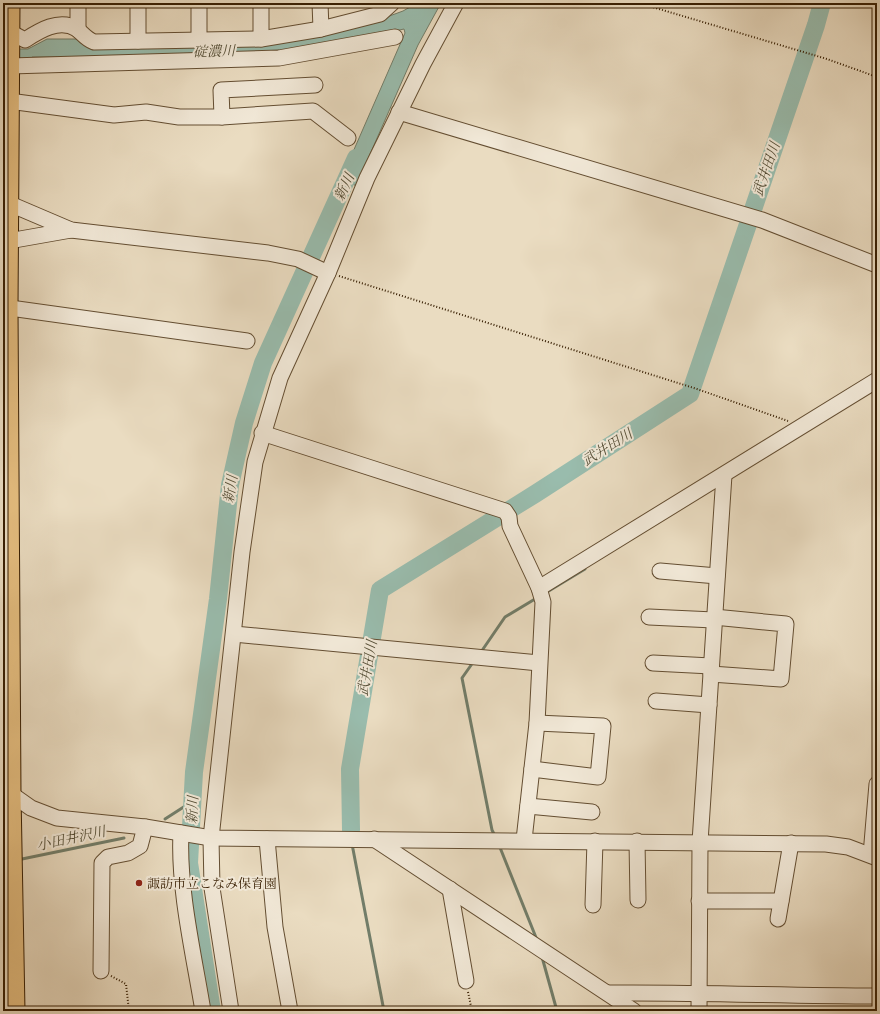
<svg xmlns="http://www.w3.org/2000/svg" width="880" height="1014" font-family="'Libre Bodoni','Noto Serif JP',serif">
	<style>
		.water { fill: #99bcad; stroke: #727d69 }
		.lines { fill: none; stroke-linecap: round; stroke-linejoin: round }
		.stream { stroke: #727d69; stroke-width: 3 }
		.river { stroke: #99bcad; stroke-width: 18 }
		.minor-casing { stroke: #644e32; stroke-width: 17 }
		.major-casing { stroke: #381f03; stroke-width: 21 }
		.path { stroke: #381f03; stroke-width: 2; stroke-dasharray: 1 2; stroke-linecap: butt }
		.minor { stroke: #f1e8d7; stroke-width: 15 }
		.major { stroke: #e5be80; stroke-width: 19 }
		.poi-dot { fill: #8f2418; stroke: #f1e8d7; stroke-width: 1.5 }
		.labels { text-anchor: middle; stroke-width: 4; stroke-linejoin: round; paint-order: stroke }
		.poi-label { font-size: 13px; fill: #381f03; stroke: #f1e8d7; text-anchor: start }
		.water-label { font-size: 14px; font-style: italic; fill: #554e36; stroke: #f1e8d7 }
	</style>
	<rect width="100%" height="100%" fill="#eadcc1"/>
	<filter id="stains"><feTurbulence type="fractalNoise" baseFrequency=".005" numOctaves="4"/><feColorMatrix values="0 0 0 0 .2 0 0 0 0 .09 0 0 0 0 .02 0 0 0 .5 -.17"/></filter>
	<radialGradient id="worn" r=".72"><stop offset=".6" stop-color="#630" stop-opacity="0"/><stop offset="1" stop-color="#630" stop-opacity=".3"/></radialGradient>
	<!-- water -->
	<path class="water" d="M417 3H441L418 45 356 186 342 177 405 33 404 29 346 42 259 55 64 59 61 57H32V59L18 58 3 49H28L47 39H79L88 47 365 25 403 11Z"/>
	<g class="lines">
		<!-- stream -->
		<g class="stream">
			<path d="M547 592 585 569"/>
			<path d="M481 652 505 617 535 599"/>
			<path d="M474 661 462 678 492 830 495 836"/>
			<path d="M165 819 193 801"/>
			<path d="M352 844 384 1011"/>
			<path d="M499 845 537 940"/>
			<path d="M22 859 124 838"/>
			<path d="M542 957 557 1011"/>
		</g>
		<!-- river -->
		<g class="river">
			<path d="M351 830 350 769 380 590 535 494 690 394 816 25 822 3"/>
			<path d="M212 1011 189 863 194 772 218 599 230 485 244 423 263 363 356 158"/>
		</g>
		<!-- minor casing -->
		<g class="minor-casing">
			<g id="minor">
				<path d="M138 3V41"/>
				<path d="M199 3V39"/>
				<path d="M261 3V39"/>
				<path d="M320 3 321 29"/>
				<path d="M78 30V3"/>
				<path d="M10 32 25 40C39 31 59 18 77 29 83 34 86 39 94 42L261 39 321 29 380 14 392 3"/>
				<path d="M10 66 279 58 395 37"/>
				<path d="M9 101 114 115 146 112 179 117H222L313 111 348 138"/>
				<path d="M399 112 762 220 877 265"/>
				<path d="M222 117 221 90 315 85"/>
				<path d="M3 201 71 230 268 253 298 259 328 273"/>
				<path d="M3 242 71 230"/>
				<path d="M3 307 247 341"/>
				<path d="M262 433 505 511 509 517 510 526 539 588 543 602 537 723 524 840"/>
				<path d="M660 571 717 576"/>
				<path d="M539 588 877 380"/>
				<path d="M649 617 714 620"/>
				<path d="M234 634 539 663"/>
				<path d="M653 663 711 666"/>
				<path d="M711 674 781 679 786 624 714 617"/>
				<path d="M656 701 709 705"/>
				<path d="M532 769 598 777 603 726 537 723"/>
				<path d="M4 789 31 808 57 818 145 827 211 838 826 844 848 847 877 858"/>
				<path d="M528 806 592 812"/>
				<path d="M181 833C178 888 194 956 203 1011"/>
				<path d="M267 839 275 927 290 1011"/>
				<path d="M374 839 634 1011"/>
				<path d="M637 841 638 900"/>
				<path d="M871 855 877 784"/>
				<path d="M450 889 466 981"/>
				<path d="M699 901H781"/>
				<path d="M593 905 595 841"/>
				<path d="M778 919 791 843"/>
				<path d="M101 971 102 863 108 857 128 853 140 846 145 827"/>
				<path d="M608 993C698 992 787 996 877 996"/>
				<path d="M231 1011 212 888 211 838 242 552 255 462 280 378 328 273 367 178 423 64 456 3"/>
				<path d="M699 1011 700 842 724 475"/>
			</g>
		</g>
		<!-- major casing -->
		<g class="major-casing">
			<path id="major" d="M10 3 8 308 11 794 15 1011"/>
		</g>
		<!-- path -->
		<g class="path">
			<path d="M639 3 827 59 877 77"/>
			<path d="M339 276 697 389 788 421"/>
			<path d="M111 976 126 984 129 1011"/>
			<path d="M468 992 472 1011"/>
		</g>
		<!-- minor -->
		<use href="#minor" class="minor"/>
		<!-- major -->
		<use href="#major" class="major"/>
	</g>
	<!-- markers -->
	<circle class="poi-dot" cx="139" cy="883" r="4"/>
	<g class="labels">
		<!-- poi labels -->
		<g class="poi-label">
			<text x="147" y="888">諏訪市立こなみ保育園</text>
		</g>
		<!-- water labels -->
		<g class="water-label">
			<text transform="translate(214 51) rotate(-2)" y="5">碇濃川</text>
			<text transform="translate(766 169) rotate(-71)" y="5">武井田川</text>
			<text transform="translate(344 187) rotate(-65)" y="5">新川</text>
			<text transform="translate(607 447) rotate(-32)" y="5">武井田川</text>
			<text transform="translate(230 489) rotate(-81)" y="5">新川</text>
			<text transform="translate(367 668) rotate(-80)" y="5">武井田川</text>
			<text transform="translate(192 810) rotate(-87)" y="5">新川</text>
			<text transform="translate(71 838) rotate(-12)" y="5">小田井沢川</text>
		</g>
	</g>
	<!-- margin -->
	<rect width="880" height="1014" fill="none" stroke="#eadcc1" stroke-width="16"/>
	<rect x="4" y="4" width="872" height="1006" fill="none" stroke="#381f03" stroke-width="2"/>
	<rect x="8" y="8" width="864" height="998" fill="none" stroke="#381f03"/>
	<rect width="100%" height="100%" filter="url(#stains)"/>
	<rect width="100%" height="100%" fill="url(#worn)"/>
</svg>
